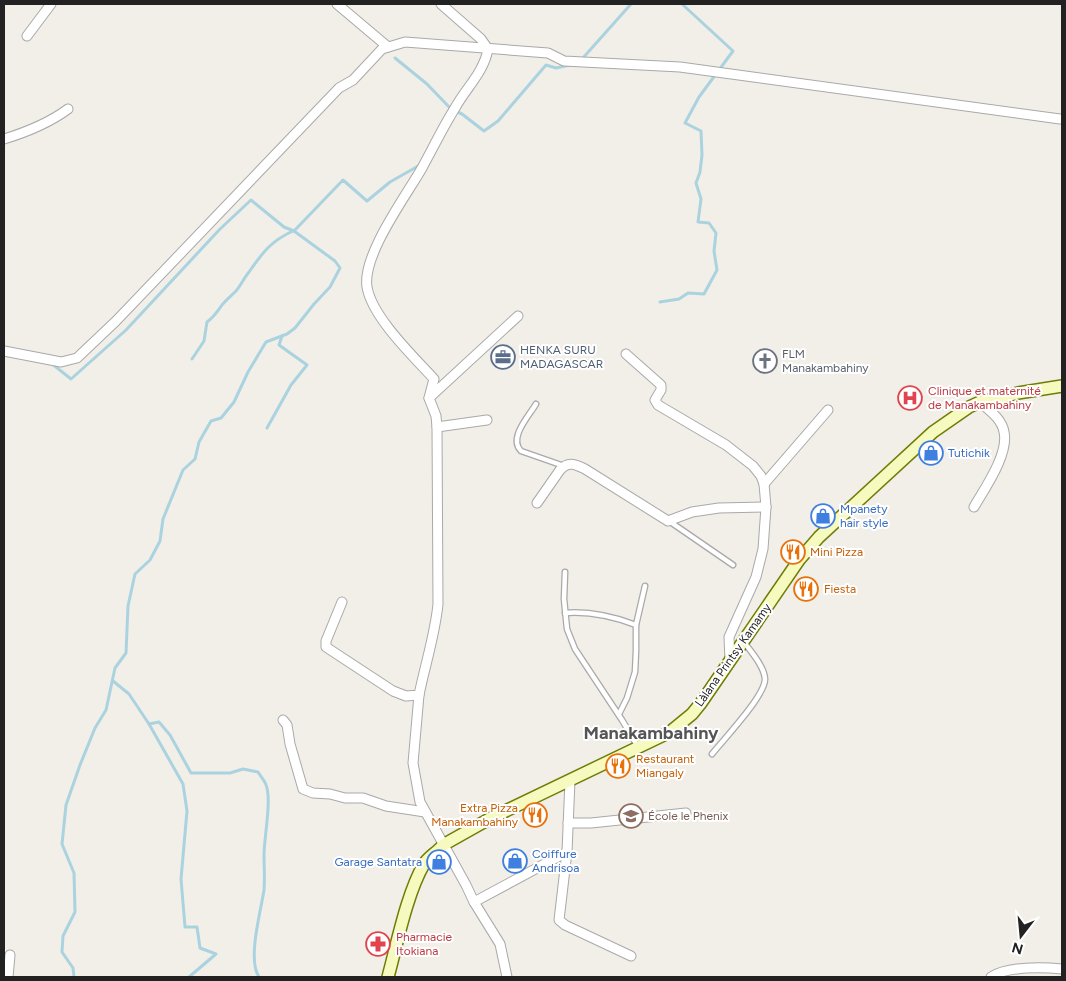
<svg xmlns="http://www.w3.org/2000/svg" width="1066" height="981" font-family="Figtree,sans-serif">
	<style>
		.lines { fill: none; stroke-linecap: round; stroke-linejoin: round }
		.stream { stroke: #aad3df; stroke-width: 3 }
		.lane-casing { stroke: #a9a9a9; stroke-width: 7 }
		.street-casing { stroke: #a9a9a9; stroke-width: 11 }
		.secondary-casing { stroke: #707d05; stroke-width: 14 }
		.lane { stroke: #fff; stroke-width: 4.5 }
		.street { stroke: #fff; stroke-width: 9 }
		.secondary { stroke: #f7fabf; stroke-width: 11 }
		.labels { text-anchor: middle; stroke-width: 4; stroke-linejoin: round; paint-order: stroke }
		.service-label { font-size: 12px; fill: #4e5e75; stroke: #fff; text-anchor: start }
		.worship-label { font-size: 12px; fill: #5b616d; stroke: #fff; text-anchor: start }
		.health-label { font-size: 12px; fill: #be3a42; stroke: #fff; text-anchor: start }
		.shop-label { font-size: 12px; fill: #366cbe; stroke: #fff; text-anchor: start }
		.food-label { font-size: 12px; fill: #c56008; stroke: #fff; text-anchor: start }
		.street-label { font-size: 12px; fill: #222; stroke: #fff }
		.education-label { font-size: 12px; fill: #785e54; stroke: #fff; text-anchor: start }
		.district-label { font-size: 18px; font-weight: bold; fill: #555; stroke: #fff }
	</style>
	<rect width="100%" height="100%" fill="#f2efe9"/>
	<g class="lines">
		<!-- stream -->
		<g class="stream">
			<path d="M395 58 427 84 451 109"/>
			<path d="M582 59 631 4"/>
			<path d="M455 111 462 114 484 131 498 121 546 65 556 68 570 65"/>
			<path d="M660 302 679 299 688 293 704 294 717 270 714 251 716 233 709 223 698 222 701 199 696 183 700 172 702 155 701 131 685 123 699 97 733 51 682 4"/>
			<path d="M192 359 204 341 207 322C214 317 217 312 222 305 226 300 231 296 236 291 241 285 244 278 249 272 263 252 271 241 293 231"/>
			<path d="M51 363 71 379 126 330 220 229 251 200 284 227 294 231"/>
			<path d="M267 428 291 385 307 365 279 345 282 336"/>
			<path d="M113 681 129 694 149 724 159 722 170 735 191 773H230L243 769 258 772C261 777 265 781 266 785 272 799 264 838 264 855 264 867 265 878 264 890 261 911 247 959 259 977"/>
			<path d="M149 724 183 784 187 811 181 879 185 927H197L200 948 216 954 189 977"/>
			<path d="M74 977 73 968 62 952 63 936 75 912 74 873 62 844 66 805 80 765 95 728 106 710 115 668 126 653 128 606 135 574 150 560 160 541 163 519 183 470 195 459 199 442 211 421 221 418 234 402 248 372 266 342 287 334 295 328 314 304 330 287 340 268 335 261 294 231 343 180 367 201 390 182 420 165"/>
		</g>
		<!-- lane casing -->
		<g class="lane-casing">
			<g id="lane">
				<path d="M536 404C529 416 508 438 521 451L564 466"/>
				<path d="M669 521 733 565"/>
				<path d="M565 572 564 599 567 629 575 649 622 720 638 747"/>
				<path d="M565 613C590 611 612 616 636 625"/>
				<path d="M619 714 627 698 635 672 636 651V625L645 586"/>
				<path d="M712 754C724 739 765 696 765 679 764 666 751 652 744 642"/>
			</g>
		</g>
		<!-- street casing -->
		<g class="street-casing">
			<g id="street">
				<path d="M337 4 388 47"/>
				<path d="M441 4 481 39 488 49C484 72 466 88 455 108 443 127 433 148 422 168 406 196 362 255 367 287 372 317 413 356 434 379L429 398 436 416 437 427 487 420"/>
				<path d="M27 36 51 4"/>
				<path d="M4 139C27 132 49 123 68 109"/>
				<path d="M4 351 61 362 77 358 116 321 339 88 353 80 382 49 405 42 548 53 564 61 680 67 1060 119"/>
				<path d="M626 354 661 385V390L655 400 658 405 726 445 753 466 761 476 764 484 766 507 763 549 756 577 729 637 730 661"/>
				<path d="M429 398 518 316"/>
				<path d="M764 484 828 410"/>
				<path d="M537 503 560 470C568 461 575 464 585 469L668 521 692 512 719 508 766 507"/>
				<path d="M974 507C985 488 1009 454 1004 432 1002 419 989 410 980 402"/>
				<path d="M342 602 326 641V647L393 691 406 696 419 695C425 665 435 635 438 604L437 427"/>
				<path d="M419 695 413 763 420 802 466 885 474 902 500 944 507 977"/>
				<path d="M283 720 287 725 290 744 303 789 313 793 330 794 345 798H363L386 806 425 812"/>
				<path d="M568 823H591L686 813"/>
				<path d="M567 852 570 780"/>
				<path d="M474 902 567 852 559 920 565 925 631 956"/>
				<path d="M8 977 10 955"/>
				<path d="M991 977C1008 966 1043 967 1062 969"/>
			</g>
		</g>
		<!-- secondary casing -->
		<g class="secondary-casing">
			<path id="secondary" d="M388 977C397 944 407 893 424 864 429 856 438 852 443 845L491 818 670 732 692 714 701 703 799 560 819 537 933 432 969 407 980 402 1018 393 1062 386"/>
		</g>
		<!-- lane -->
		<use href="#lane" class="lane"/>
		<!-- street -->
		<use href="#street" class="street"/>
		<!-- secondary -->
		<use href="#secondary" class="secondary"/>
	</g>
	<!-- icons -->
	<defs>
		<g id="office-ring" transform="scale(1.25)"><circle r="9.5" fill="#fff" stroke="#5c6f8a" stroke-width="1.5"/><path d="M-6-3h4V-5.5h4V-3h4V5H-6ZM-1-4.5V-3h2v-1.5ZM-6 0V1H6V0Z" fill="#5c6f8a"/></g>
		<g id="church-ring" transform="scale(1.25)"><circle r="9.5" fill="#fff" stroke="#6b7280" stroke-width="1.5"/><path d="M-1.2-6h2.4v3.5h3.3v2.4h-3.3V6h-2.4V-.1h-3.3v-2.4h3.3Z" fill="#6b7280"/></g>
		<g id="hospital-ring" transform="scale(1.25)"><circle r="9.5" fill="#fff" stroke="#e0444e" stroke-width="1.5"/><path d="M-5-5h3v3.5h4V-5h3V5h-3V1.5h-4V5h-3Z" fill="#e0444e"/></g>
		<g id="shop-ring" transform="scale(1.25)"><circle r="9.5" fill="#fff" stroke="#3f7fe0" stroke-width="1.5"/><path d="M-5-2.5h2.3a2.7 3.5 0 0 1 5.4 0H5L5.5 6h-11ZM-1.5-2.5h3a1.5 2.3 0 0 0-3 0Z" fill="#3f7fe0"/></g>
		<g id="restaurant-ring" transform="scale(1.25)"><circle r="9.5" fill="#fff" stroke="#e8710a" stroke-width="1.5"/><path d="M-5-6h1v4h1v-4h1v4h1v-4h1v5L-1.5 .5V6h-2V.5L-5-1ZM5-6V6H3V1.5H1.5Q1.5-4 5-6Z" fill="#e8710a"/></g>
		<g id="school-ring" transform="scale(1.25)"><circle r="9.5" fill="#fff" stroke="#8d6e63" stroke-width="1.5"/><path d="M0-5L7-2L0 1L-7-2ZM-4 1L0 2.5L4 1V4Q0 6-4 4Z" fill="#8d6e63"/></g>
		<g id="pharmacy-ring" transform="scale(1.25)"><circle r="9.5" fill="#fff" stroke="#e0444e" stroke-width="1.5"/><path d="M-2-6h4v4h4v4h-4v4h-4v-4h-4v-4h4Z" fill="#e0444e"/></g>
	</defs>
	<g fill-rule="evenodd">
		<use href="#office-ring" x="503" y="357"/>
		<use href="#church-ring" x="765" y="361"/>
		<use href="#hospital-ring" x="910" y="398"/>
		<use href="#shop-ring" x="931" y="453"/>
		<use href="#shop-ring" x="823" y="516"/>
		<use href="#restaurant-ring" x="793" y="552"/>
		<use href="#restaurant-ring" x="806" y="589"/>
		<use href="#restaurant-ring" x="618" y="766"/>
		<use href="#restaurant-ring" x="535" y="815"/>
		<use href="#school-ring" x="631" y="816"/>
		<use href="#shop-ring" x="515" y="861"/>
		<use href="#shop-ring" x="439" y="862"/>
		<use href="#pharmacy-ring" x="378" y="944"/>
	</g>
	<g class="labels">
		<!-- service labels -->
		<g class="service-label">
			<text x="520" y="354">HENKA SURU<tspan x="520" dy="14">MADAGASCAR</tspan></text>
		</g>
		<!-- worship labels -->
		<g class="worship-label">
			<text x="782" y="358">FLM<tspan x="782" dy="14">Manakambahiny</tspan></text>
		</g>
		<!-- health labels -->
		<g class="health-label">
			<text x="928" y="395">Clinique et maternité<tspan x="928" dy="14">de Manakambahiny</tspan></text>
			<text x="396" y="941">Pharmacie<tspan x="396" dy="14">Itokiana</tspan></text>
		</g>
		<!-- shop labels -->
		<g class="shop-label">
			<text x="948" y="457">Tutichik</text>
			<text x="840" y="513">Mpanety<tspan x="840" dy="14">hair style</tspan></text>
			<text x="532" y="858">Coiffure<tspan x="532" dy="14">Andrisoa</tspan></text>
			<text x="422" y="866" text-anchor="end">Garage Santatra</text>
		</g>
		<!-- food labels -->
		<g class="food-label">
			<text x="810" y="556">Mini Pizza</text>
			<text x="824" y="593">Fiesta</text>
			<text x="636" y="763">Restaurant<tspan x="636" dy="14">Miangaly</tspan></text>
			<text x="518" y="812" text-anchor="end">Extra Pizza<tspan x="518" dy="14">Manakambahiny</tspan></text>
		</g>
		<!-- street labels -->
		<g class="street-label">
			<text transform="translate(733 655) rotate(-55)" y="4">Làlana Printsy Kamamy</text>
		</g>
		<!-- education labels -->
		<g class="education-label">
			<text x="648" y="820">École le Phenix</text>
		</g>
		<!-- district labels -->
		<g class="district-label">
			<text x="651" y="739">Manakambahiny</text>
		</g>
	</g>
	<!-- border -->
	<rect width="1066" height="981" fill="none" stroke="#222222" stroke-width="10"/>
	<!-- north arrow -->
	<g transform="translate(1021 936) rotate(196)" stroke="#ffffff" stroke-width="4" paint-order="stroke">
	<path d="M0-4L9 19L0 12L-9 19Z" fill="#222222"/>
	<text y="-8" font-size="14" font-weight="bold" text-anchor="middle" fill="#222222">N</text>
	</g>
</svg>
